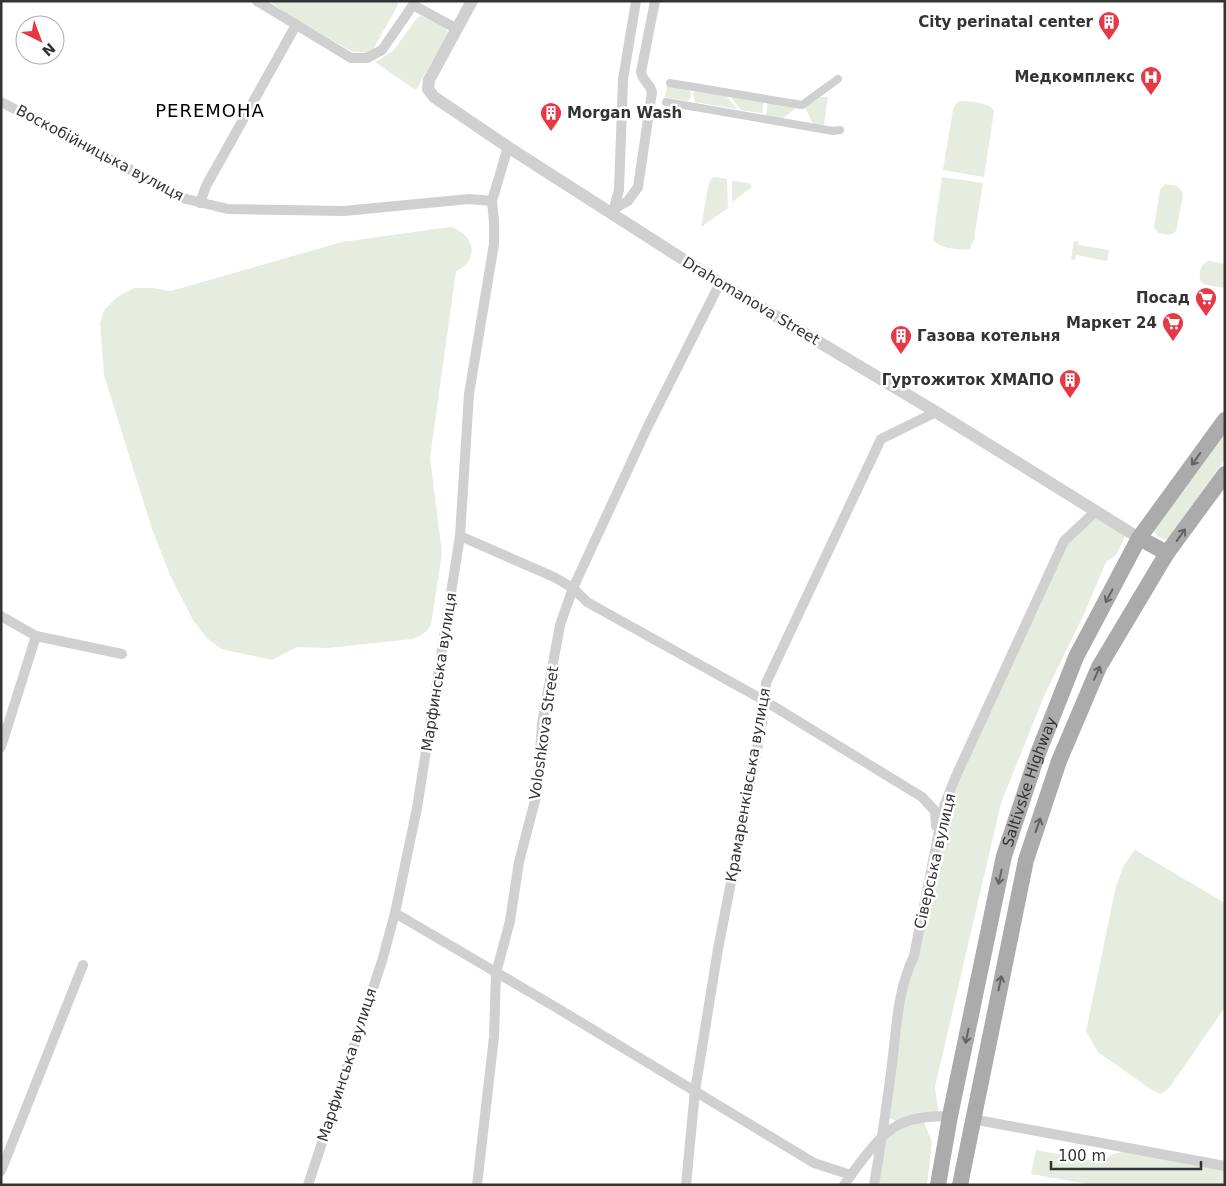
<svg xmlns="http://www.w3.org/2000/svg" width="1226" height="1186" font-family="'DejaVu Sans',sans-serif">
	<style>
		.green { fill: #e6ecdf }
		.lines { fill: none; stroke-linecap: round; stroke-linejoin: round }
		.pedestrian { stroke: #d0d0d0; stroke-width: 8 }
		.minor { stroke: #d0d0d0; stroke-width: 10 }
		.tertiary { stroke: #d0d0d0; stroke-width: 12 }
		.primary { stroke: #ababab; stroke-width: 16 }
		.oneway { stroke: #636363 }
		.labels { text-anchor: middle; stroke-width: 5; stroke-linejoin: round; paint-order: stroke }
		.poi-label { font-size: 15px; font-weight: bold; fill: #333; stroke: #fff; text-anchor: end }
		.street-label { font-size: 15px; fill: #333; stroke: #fff }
		.quarter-label { font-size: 18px; letter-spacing: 1px; fill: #000; stroke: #fff }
	</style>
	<rect width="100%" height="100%" fill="#fff"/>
	<!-- green -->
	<g class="green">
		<path d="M269 1H397L398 5 371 53 351 51 290 16Z"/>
		<path d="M421 16 445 28 448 33 416 90 375 62 393 51 417 18Z"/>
		<path d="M667 86 688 89 691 93 690 99 687 101 665 97Z"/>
		<path d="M696 91 726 96 737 109 695 102 693 94Z"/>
		<path d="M730 96 764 102 762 113 741 110Z"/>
		<path d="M819 97H828L824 125 813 124 805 107Z"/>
		<path d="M960 101C970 101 989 102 994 111L984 177 943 170 953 110 956 103Z"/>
		<path d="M768 102 797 107 782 119 766 116Z"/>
		<path d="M715 177 727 179 728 208 701 227 709 182 713 178Z"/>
		<path d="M942 177 983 183 974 240 969 249C959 251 940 248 933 240Z"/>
		<path d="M732 181 749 183 752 187 732 202Z"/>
		<path d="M1165 184 1177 186 1182 191 1183 195 1176 231 1170 235 1159 233 1154 228 1160 190Z"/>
		<path d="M450 227C474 233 481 260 456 271L430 458 442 553 431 625C426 633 421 636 412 639L328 648 297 647 272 660 221 649 207 638 193 620 170 575 152 529 104 375 100 324 104 310 117 297 134 288H152L171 291 342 242Z"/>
		<path d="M1074 241 1079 242 1078 245 1109 250 1107 261 1076 255 1075 260 1071 259Z"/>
		<path d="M1210 261 1225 264V288L1206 285 1201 282C1198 274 1200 262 1210 261Z"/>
		<path d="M1225 432V459L1169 538C1163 540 1156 537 1154 530Z"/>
		<path d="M1096 511 1128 530 1116 555 1106 562 1084 614 1044 696 1001 803 935 1087 939 1116 922 1118 932 1142 927 1185H874L882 1138 903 1123 885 1117 905 974 944 806 1064 541Z"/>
		<path d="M1135 850 1225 903V1007L1169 1088 1161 1094 1152 1090 1098 1052 1086 1031 1116 886 1124 865Z"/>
		<path d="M1036 1150 1100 1162 1113 1154 1124 1152 1225 1170V1185H1094L1031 1174Z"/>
	</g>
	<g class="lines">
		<!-- pedestrian -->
		<g class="pedestrian">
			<path d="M670 83 802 105 838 79"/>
			<path d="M666 102 833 131 840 130"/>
		</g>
		<!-- minor -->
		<g class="minor">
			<path d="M257 1 351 58H367L382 50 413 5 457 29"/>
			<path d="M1 102 186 199 228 209 344 211 469 199 492 201"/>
			<path d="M200 203 206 186 296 25"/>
			<path d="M614 209 628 201 638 187 652 92C650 84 642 80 641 72L655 1"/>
			<path d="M613 211 619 190 623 79 636 1"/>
			<path d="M460 536 554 577 573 588 587 602 765 701 922 797 935 811 936 826"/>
			<path d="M1 616 36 636"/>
			<path d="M1 747 36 636 122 654"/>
			<path d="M395 913 557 1008 814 1163 851 1175"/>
			<path d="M972 1119 1225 1166"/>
			<path d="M1 1171 83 965"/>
			<path d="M308 1185 382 961 395 913 417 808 460 536 469 394 494 244V221L492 201 508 147"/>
			<path d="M477 1185 494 1037 496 973 510 921 519 862 537 793 542 724 560 625 573 588 648 426 720 283"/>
			<path d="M686 1185 695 1091 718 949 762 723 766 683 881 439 936 412"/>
			<path d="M844 1185C856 1168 876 1139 893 1128 909 1117 932 1116 950 1116"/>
			<path d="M874 1185C881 1144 887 1104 892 1064 897 1026 897 991 914 956L944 806 956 776 1064 541 1096 511"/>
		</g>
		<!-- tertiary -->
		<path class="tertiary" d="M472 1 429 80 428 89 434 97 508 147 720 283 936 412 1139 538"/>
		<!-- primary -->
		<g class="primary">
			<path d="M1139 538 1167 553"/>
			<path id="s1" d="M938 1185 950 1116 1004 856 1037 756 1076 657 1139 538 1225 420"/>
			<path d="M960 1185 1026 860 1059 761 1099 667 1167 553 1225 474"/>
		</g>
	</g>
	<!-- one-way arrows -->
	<defs><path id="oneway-shaft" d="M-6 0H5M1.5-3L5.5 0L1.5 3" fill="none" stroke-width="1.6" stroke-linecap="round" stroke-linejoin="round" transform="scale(1.25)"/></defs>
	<g class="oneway">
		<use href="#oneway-shaft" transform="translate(1196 459) rotate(126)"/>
		<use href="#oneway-shaft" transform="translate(1181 535) rotate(-54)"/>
		<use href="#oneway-shaft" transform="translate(1109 596) rotate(118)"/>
		<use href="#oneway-shaft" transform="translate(1097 673) rotate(-66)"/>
		<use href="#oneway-shaft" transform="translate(1038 825) rotate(-71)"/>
		<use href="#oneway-shaft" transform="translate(1000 877) rotate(102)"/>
		<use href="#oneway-shaft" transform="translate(1000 983) rotate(-78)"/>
		<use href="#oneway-shaft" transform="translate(967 1036) rotate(102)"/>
	</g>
	<!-- icons -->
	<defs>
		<g id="building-pin" transform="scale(1.125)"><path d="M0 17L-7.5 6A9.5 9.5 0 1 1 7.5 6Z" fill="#e63946" stroke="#fff"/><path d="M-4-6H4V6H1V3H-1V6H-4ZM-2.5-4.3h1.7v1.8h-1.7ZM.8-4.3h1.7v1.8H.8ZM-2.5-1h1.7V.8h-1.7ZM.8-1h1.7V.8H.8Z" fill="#fff"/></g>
		<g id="hospital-pin" transform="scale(1.125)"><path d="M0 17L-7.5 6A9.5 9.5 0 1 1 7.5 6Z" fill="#e63946" stroke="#fff"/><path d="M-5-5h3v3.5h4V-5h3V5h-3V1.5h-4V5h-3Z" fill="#fff"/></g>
		<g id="supermarket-pin" transform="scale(1.125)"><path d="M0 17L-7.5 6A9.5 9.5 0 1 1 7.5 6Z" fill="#e63946" stroke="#fff"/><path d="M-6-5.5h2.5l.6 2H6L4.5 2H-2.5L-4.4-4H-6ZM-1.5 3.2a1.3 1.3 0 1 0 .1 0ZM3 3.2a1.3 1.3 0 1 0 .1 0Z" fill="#fff"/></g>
	</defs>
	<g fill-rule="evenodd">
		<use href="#building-pin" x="1109" y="22"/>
		<use href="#hospital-pin" x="1151" y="77"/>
		<use href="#building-pin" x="551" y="113"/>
		<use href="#supermarket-pin" x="1206" y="298"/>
		<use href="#supermarket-pin" x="1173" y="323"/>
		<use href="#building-pin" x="901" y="336"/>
		<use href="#building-pin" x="1070" y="380"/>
	</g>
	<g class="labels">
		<!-- poi labels -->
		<g class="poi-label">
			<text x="1093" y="27">City perinatal center</text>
			<text x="1135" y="82">Медкомплекс</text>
			<text x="567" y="118" text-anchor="start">Morgan Wash</text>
			<text x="1190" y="303">Посад</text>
			<text x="1157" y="328">Маркет 24</text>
			<text x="917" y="341" text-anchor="start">Газова котельня</text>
			<text x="1054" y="385">Гуртожиток ХМАПО</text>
		</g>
		<!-- street labels -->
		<g class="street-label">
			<text transform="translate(100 153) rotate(28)" y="5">Воскобійницька вулиця</text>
			<text transform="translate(751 301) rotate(31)" y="5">Drahomanova Street</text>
			<text transform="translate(439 672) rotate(-81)" y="5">Марфинська вулиця</text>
			<text transform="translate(544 733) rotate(-82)" y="5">Voloshkova Street</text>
			<text dy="5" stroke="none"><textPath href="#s1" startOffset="414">Saltivske Highway</textPath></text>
			<text transform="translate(748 785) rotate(-80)" y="5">Крамаренківська вулиця</text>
			<text transform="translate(935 861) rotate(-77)" y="5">Сіверська вулиця</text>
			<text transform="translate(347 1065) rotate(-72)" y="5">Марфинська вулиця</text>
		</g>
		<!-- quarter labels -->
		<g class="quarter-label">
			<text x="210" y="117">PEREMOHA</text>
		</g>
	</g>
	<!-- border -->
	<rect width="1226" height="1186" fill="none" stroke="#333333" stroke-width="5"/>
	<!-- north arrow -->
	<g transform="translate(40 40) rotate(138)"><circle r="24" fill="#ffffff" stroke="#adadad"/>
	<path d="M0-4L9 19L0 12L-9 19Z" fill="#e63946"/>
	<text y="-8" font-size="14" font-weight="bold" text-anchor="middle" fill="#333333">N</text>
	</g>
	<!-- scale -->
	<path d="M1051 1161v8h150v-8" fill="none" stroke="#333333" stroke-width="2.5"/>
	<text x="1058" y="1161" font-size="15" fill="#333333" stroke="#ffffff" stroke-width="4" paint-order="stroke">100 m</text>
</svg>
